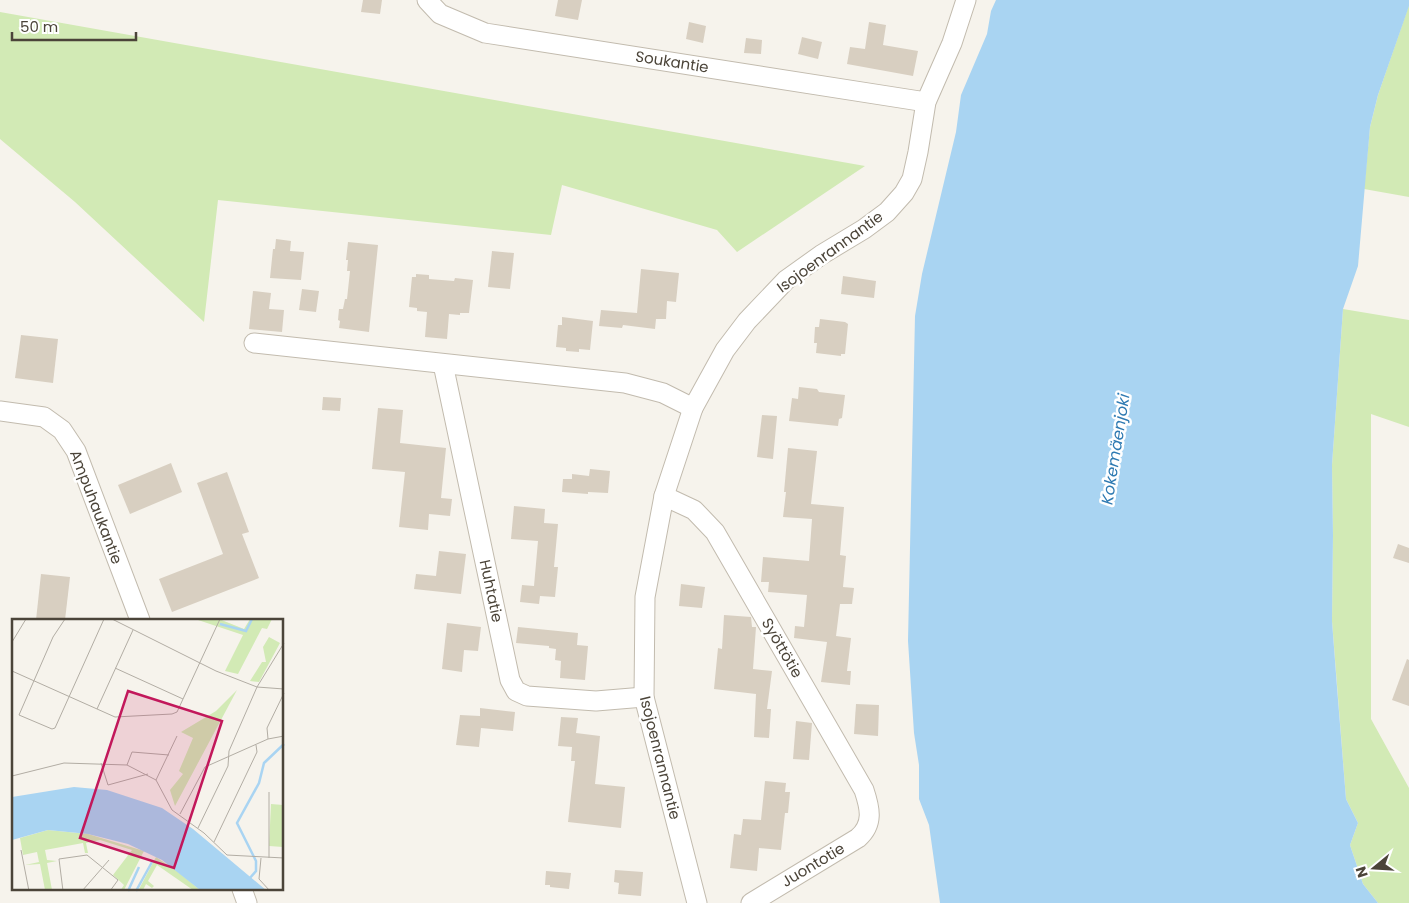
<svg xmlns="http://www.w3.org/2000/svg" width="1409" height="903" font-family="Poppins,sans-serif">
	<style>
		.green { fill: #d2eab5 }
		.water { fill: #a9d4f2 }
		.building { fill: #d8cfc1 }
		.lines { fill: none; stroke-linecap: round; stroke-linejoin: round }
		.minor-casing { stroke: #c2bbae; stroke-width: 21 }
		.minor { stroke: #fff; stroke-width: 19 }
		.labels { text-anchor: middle; stroke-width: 5; stroke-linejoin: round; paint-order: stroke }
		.street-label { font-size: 15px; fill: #4b4439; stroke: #fff }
		.water-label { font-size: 16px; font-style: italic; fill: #2e7ab2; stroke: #fff }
		.inset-river { fill: none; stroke: #a9d4f2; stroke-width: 2.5 }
		.inset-road { fill: none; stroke: #b2ada4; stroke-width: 1 }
		.view { fill: #c2185b; fill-opacity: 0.15; stroke: #c2185b; stroke-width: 2.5 }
		.inset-edge { fill: none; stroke: #4b4439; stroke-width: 2.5 }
	</style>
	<rect width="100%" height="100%" fill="#f6f3ec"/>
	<!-- green -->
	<g class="green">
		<path d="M1409 5V197L1364 189 1370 127 1378 95Z"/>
		<path d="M0 12 865 166 737 252 717 230 562 185 551 235 218 200 204 322 75 202 0 139Z"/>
		<path d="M1343 309 1409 320V427L1371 414V719L1409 788V903H1378L1363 884 1350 845 1358 823 1346 799 1332 621 1333 535 1332 465Z"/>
	</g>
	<!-- water -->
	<path class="water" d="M996 0H1409V6L1378 95 1370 127 1358 266 1343 309 1332 465 1333 535 1332 621 1337 687 1346 799 1358 823 1350 845 1363 884 1378 903H940L929 825 919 799V765L914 733 908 641 915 316 922 274 956 132 961 95 987 34 991 11Z"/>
	<!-- building -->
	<g class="building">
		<path d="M363 0H382L380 14 361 12Z"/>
		<path d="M558 0H582L578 20 555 16Z"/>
		<path d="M689 22 706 26 703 43 686 39Z"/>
		<path d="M869 22 886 25 883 45 918 51 913 76 847 64 850 47 865 49Z"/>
		<path d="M802 37 822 42 818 59 798 54Z"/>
		<path d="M746 38 762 40 761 54 744 53Z"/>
		<path d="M276 239 291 241 290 251 304 252 301 280 270 278 273 249H275Z"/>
		<path d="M348 242 378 245 369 332 339 328 340 321 338 320 339 309H343L345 299H347L350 271H347L348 260H346Z"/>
		<path d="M492 251 514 253 510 289 488 287Z"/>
		<path d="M641 269 679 273 676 302 667 301 666 319H656L655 329 623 325 622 328 599 326 601 310 637 313Z"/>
		<path d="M416 274 429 275V279L454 281 455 278 473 280 469 313H460V315L449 314 447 339 425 337 427 312 417 311V308L409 307 412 277H416Z"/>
		<path d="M843 276 876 281 874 298 841 294Z"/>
		<path d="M302 289 319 291 316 312 299 310Z"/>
		<path d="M253 291 271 293 269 309 284 310 282 332 249 329Z"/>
		<path d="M562 317 593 321 590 350 579 349V352L566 351V348L556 347 558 325H562Z"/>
		<path d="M820 319 845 322 848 324 845 354H841V356L816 353 817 343H814L815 327H819Z"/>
		<path d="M21 335 58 339 53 383 15 378Z"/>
		<path d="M799 387 817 389 819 392 845 395 842 418 839 419 838 426 789 421 792 398 798 399Z"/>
		<path d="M323 397 341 398 340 411 322 410Z"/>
		<path d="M378 408 403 410 400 443 446 448 441 498 452 499 450 516 429 514 428 530 399 527 405 472 372 469Z"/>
		<path d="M762 415 777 416 773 459 757 457Z"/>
		<path d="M788 448 817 451 811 504 844 507 840 555 846 556 843 587 854 588 852 604H840L836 636 851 638 847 671H851L850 685 821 682 827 642 794 638 795 626 804 627 807 595 768 592 769 582H761L763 557 809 561 812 519 783 517 786 492H784Z"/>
		<path d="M171 463 182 492 130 514 118 485Z"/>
		<path d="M590 469 610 471 608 493 588 492V494L562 492 563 479H572V474L589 476Z"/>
		<path d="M227 472 249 532 242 534 259 578 172 612 159 579 223 554 197 483Z"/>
		<path d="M514 506 545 509 544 523 558 524 554 567H558L555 597 540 596 539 604 520 602 522 585 534 586 538 541 511 539Z"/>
		<path d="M1398 544 1409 548V563L1393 558Z"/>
		<path d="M439 551 466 554 461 594 414 589 416 574 436 576Z"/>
		<path d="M41 574 70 577 65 620H36Z"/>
		<path d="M681 584 705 587 702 608 679 606Z"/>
		<path d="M724 615 751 617 752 627H756L753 669 772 671 767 709H771L769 738 754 737 756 694 714 689 718 648 722 649Z"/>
		<path d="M447 623 481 627 478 651 464 650 462 672 442 669Z"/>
		<path d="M518 627 578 633 577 645 588 646 585 680 560 678 561 661 555 660 556 649 549 648V646L516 643Z"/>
		<path d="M1407 659 1409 660V706L1392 700Z"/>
		<path d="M856 704 879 705 878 736 854 734Z"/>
		<path d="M480 708 515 712 513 731 481 728 479 747 456 745 460 715 480 716Z"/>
		<path d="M561 717 578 718 576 733 600 736 595 784 625 787 621 828 568 822 575 761H571L572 747 558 746Z"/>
		<path d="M796 721 812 723 809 760 793 759Z"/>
		<path d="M765 781 786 783 785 792H790L788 813H785L781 850 759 848 757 871 730 868 734 834 741 835 743 819 761 820Z"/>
		<path d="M615 870 643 872 641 896 618 894 619 883 614 882Z"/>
		<path d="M546 871 571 873 569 889 550 887V885H545Z"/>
	</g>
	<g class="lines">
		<!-- minor casing -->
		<g class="minor-casing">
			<g id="minor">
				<path d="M427 0 440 14 485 33 926 102"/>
				<path d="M254 343 625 383 663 393 693 408"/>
				<path d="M443 364 510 680 516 691 527 696 596 701 644 697"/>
				<path d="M0 411 44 417 62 430 76 451 140 620"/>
				<path d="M664 496 694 510 715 532 864 790C870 808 874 824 858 838L751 903"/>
				<path d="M242 889 247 903"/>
				<path d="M697 903 644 697 645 597 664 496 693 408 725 350 747 321 786 280 821 255 864 229 887 212 904 193 912 179 918 152 926 102 952 43 966 0"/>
			</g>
		</g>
		<!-- minor -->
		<use href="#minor" class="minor"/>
	</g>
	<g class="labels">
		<!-- street labels -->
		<g class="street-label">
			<text transform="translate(672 62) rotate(9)" y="5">Soukantie</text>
			<text transform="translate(830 252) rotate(-36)" y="5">Isojoenrannantie</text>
			<text transform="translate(96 507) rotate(69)" y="5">Ampuhaukantie</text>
			<text transform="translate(491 591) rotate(78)" y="5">Huhtatie</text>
			<text transform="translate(782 648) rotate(60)" y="5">Syöttötie</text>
			<text transform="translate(660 758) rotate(76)" y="5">Isojoenrannantie</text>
			<text transform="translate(813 865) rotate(-31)" y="5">Juontotie</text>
		</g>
		<!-- water labels -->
		<g class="water-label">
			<text transform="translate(1115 449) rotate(-81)" y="6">Kokemäenjoki</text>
		</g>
	</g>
	<!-- overview -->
	<g transform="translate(12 619)">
		<rect width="271" height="271" fill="#f6f3ec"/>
		<path d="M183 0H207L232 10 238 0H260L255 10 250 9 226 55 213 52 231 16ZM257 18 268 24 247 63 238 62 250 43H254L251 28ZM225 71 163 187 158 171 171 155 167 152 181 119 169 113 204 92ZM259 185 271 186V228L257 227ZM36 211 76 215 132 232 112 271 108 272 112 266 101 256 120 231 88 221 74 224 76 234H73L71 224 33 231 35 241 45 242 35 244 40 271H33L28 245 13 246 27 243 25 233 11 236 8 219ZM144 238 165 252 188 271H181L145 246 136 262 142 267 140 269 134 265 131 271 126 272Z" fill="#d2eab5"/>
		<path d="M62 168 95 171 150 189 181 210 254 271H188L150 241 116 225 76 215 36 211 0 221V178Z" fill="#a9d4f2"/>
		<path class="inset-river" d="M208 5 234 12 240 0M237 260 244 252V242L225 204 247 164 252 144 272 125M116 272 127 248M124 272 140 243"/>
		<path class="inset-road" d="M53 0 41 18 7 96 40 110 43 109 92 0M100 0 204 52 245 68 272 70M0 23 14 0M103 49 171 80M0 52 103 98 160 95 165 93 208 0M85 90 121 11M256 120 255 109 272 74M89 144 96 166 136 155M115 146 120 133 157 136M0 157 52 144 115 146 144 161 160 191 192 214 215 236 272 239M144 161 165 117M168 195 193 148 256 120 272 117M186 209 216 147 217 132 245 68 272 24M202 223 245 133 244 126M9 231 17 272M249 239 247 260 258 272M257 239V173M51 272 47 240 75 236 106 261 98 272M70 272 97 241"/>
		<path class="view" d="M116 72 210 102 162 249 68 219Z"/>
		<rect width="271" height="271" class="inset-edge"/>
	</g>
	<!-- north arrow -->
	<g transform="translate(1374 868) rotate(252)" stroke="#ffffff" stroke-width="4" paint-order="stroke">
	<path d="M0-4L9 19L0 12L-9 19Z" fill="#4b4439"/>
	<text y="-8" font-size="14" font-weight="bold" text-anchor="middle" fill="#4b4439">N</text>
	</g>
	<!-- scale -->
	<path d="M12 32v8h124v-8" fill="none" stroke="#4b4439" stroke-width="2.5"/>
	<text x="20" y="32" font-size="15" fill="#4b4439" stroke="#ffffff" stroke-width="4" paint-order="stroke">50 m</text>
</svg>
